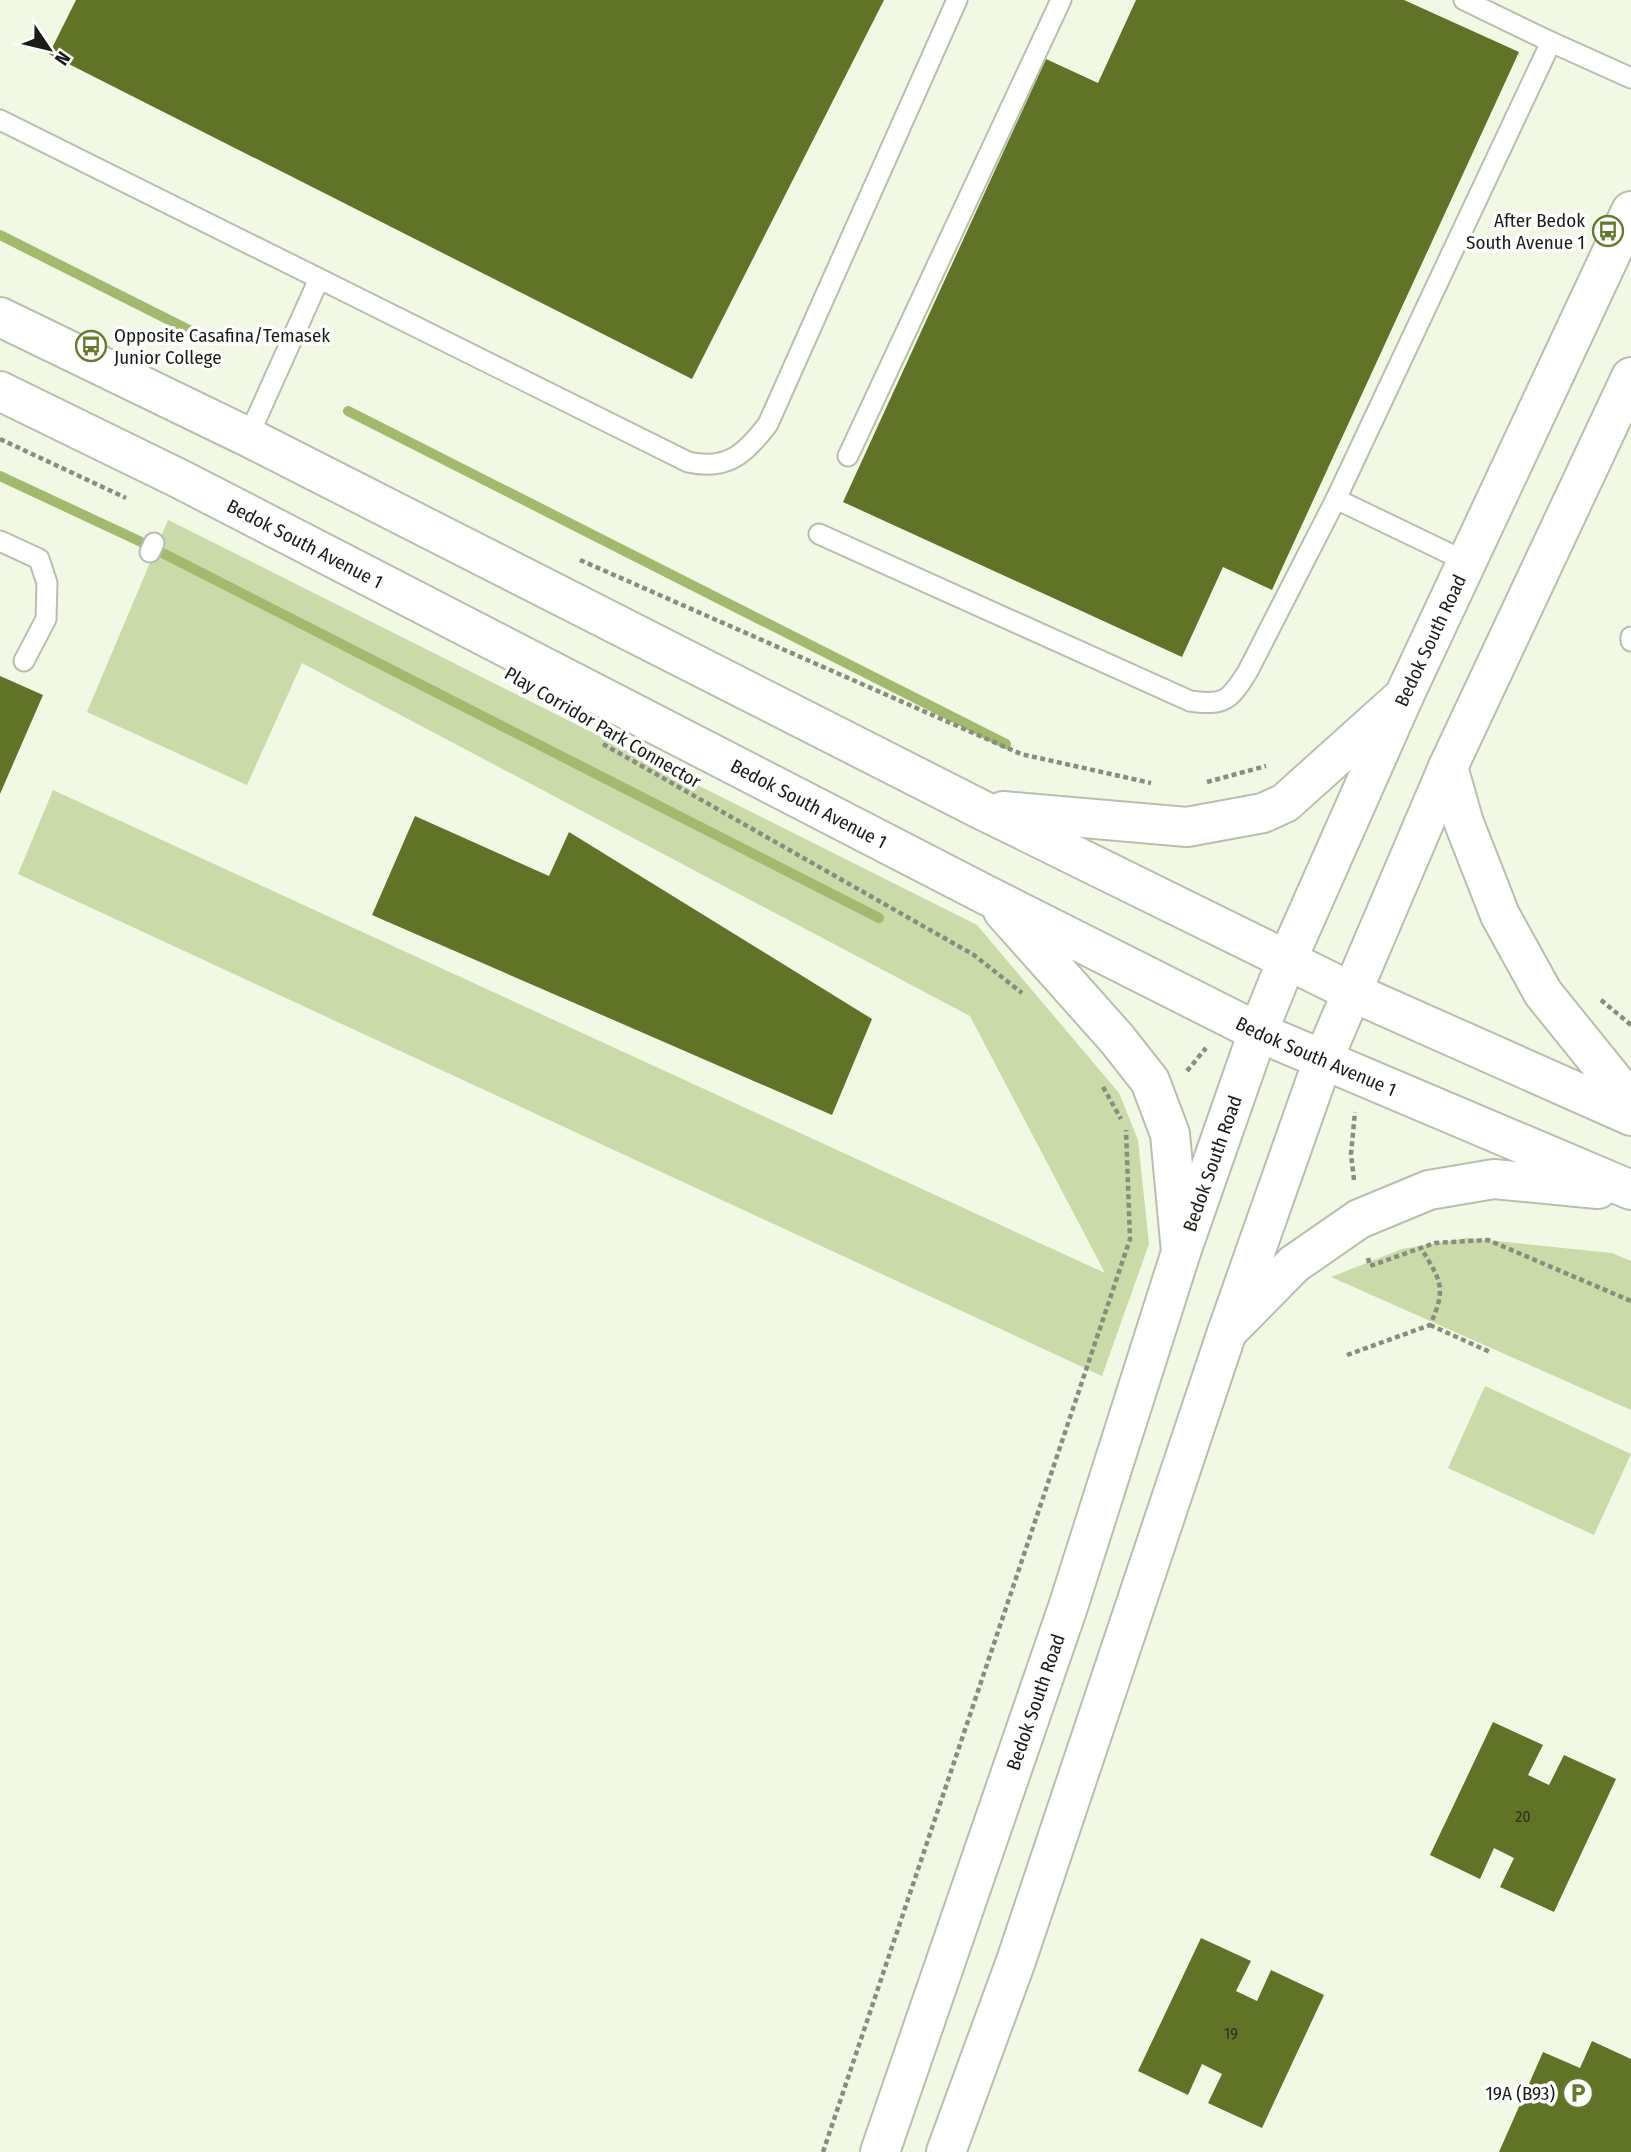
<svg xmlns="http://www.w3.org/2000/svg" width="1631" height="2152" font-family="'Fira Sans Condensed',sans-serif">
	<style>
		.green { fill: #cadaa8 }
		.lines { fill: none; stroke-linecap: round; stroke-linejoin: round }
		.stream { stroke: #a3b96d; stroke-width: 10 }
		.building { fill: #607327 }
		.service-casing { stroke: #b9bfac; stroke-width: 23 }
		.secondary-casing { stroke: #b9bfac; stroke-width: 42 }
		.primary-casing { stroke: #b9bfac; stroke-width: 42 }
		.path { stroke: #888d7f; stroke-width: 4.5; stroke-dasharray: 5 3.5; stroke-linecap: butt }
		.service { stroke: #fff; stroke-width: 19 }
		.secondary { stroke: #fff; stroke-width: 38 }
		.primary { stroke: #fff; stroke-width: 38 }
		.labels { text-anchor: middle; stroke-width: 7; stroke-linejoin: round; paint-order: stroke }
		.number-label { font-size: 16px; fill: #2c321a }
		.poi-label { font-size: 19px; fill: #1a1c15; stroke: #fff; text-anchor: end }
		.street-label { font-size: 19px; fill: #1a1c15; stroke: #fff }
	</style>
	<rect width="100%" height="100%" fill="#f1f8e4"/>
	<!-- green -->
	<g class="green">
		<path d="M168 520 977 925 1119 1093 1138 1140 1149 1244 1102 1376 18 874 53 790 1105 1273 970 1016 302 663 247 785 87 712Z"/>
		<path d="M1467 1238 1612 1253 1631 1261V1410L1331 1277 1402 1249Z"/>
		<path d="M1485 1386 1631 1454 1594 1535 1448 1468Z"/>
	</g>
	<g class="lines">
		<!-- stream -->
		<g class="stream">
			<path d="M0 235 209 340"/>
			<path d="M348 411 1006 744"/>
			<path d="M0 476 137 540 879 918"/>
		</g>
	</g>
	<!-- building -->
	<g class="building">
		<path d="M76 0H884L692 379 49 54Z"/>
		<path d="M1136 0H1404L1519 52 1272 590 1223 567 1182 657 843 502 1046 59 1098 83Z"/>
		<path d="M0 676 43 695 0 794Z"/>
		<path d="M415 816 549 876 569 832 872 1019 832 1115 372 915Z"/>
		<path d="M1493 1722 1543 1745 1528 1775 1549 1785 1564 1755 1616 1779 1554 1912 1500 1887 1514 1858 1494 1848 1480 1879 1430 1855Z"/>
		<path d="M1201 1938 1251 1961 1236 1991 1257 2001 1271 1970 1324 1995 1262 2128 1208 2103 1222 2074 1202 2064 1188 2095 1138 2071Z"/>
		<path d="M1592 2041 1631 2059V2152H1499L1543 2052 1580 2068Z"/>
	</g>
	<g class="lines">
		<!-- service casing -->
		<g class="service-casing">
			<g id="service">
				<path d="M1464 0 1551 42 1631 78"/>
				<path d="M0 120 688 462C728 471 746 453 768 424L957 0"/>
				<path d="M248 437 319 279"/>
				<path d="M848 456 1061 0"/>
				<path d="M1336 499 1467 562"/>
				<path d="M819 534 1190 701C1225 706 1230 700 1248 671L1336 499 1551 42"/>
				<path d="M0 541 39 559 47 583 46 619 24 661"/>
				<path d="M150 552 154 543"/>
				<path d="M1631 637V641"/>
			</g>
		</g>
		<!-- secondary casing -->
		<g class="secondary-casing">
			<g id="secondary">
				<path id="s1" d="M880 2152 1068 1607 1181 1252 1258 1032 1287 960 1404 696 1631 211"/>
				<path d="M946 2152 1016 1961 1227 1332 1323 1060 1448 767 1631 377"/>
			</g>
		</g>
		<!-- primary casing -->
		<g class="primary-casing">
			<g id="primary">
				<path d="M0 317 248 437 980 809 1287 960 1352 992 1631 1116"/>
				<path id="s2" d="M0 391 180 479 990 897 1258 1032 1631 1190"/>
				<path d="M1448 767 1464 823 1500 915 1543 993 1631 1102"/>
				<path d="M1003 811 1187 827 1263 813 1285 803 1404 696"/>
				<path d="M1003 911 1117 1039 1150 1081 1170 1134 1181 1252"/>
				<path d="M1227 1332 1294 1264 1359 1219 1429 1190 1494 1179 1598 1189"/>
			</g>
		</g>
		<!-- path -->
		<g class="path">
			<path d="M0 439 126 498"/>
			<path d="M580 560 1021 754 1151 783"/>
			<path d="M603 744 974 955 1022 993"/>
			<path d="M1207 782 1266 766"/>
			<path d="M1601 1000 1631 1025"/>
			<path d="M1187 1071 1206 1048"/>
			<path d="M1103 1087 1121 1119"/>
			<path d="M1354 1180 1351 1154 1355 1112"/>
			<path d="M1368 1258 1370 1266 1435 1243 1488 1240 1631 1301"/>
			<path d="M1430 1325 1490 1352"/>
			<path d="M1347 1355 1430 1325C1447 1288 1441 1281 1421 1248"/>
			<path d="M823 2152 1130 1239 1126 1130"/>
		</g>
		<!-- service -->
		<use href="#service" class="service"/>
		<!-- secondary -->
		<use href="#secondary" class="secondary"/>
		<!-- primary -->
		<use href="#primary" class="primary"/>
	</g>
	<!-- icons -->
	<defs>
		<g id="bus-ring" transform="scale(1.575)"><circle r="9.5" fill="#fff" stroke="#657a2a" stroke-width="1.5"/><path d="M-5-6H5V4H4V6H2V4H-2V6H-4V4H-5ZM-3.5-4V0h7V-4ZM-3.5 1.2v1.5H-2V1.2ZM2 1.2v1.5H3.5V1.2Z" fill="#657a2a"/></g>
		<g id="parking-ring" transform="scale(1.575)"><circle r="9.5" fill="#fff" stroke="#657a2a" stroke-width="1.5"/><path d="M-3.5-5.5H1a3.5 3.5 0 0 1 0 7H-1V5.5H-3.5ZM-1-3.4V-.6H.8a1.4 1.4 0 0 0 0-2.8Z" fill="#657a2a"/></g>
	</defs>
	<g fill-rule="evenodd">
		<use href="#bus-ring" x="1608" y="231"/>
		<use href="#bus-ring" x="91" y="346"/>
		<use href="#parking-ring" x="1578" y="2093"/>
	</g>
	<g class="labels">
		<!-- number labels -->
		<g class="number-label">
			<text x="1523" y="1822">20</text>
			<text x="1231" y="2039">19</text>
		</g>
		<!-- poi labels -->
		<g class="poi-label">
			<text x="1585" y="227">After Bedok<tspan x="1585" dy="22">South Avenue 1</tspan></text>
			<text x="114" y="342" text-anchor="start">Opposite Casafina/Temasek<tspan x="114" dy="22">Junior College</tspan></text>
			<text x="1555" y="2100">19A (B93)</text>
		</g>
		<!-- street labels -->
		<g class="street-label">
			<text dy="7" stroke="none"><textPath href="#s2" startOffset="341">Bedok South Avenue 1</textPath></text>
			<text dy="7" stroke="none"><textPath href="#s1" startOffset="1610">Bedok South Road</textPath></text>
			<text transform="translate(603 727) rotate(30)" y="7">Play Corridor Park Connector</text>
			<text dy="7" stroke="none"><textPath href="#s2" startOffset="908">Bedok South Avenue 1</textPath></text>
			<text dy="7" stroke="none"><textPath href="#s2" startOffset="1475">Bedok South Avenue 1</textPath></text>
			<text dy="7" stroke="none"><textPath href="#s1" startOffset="1043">Bedok South Road</textPath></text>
			<text dy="7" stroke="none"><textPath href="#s1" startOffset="476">Bedok South Road</textPath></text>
		</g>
	</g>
	<!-- north arrow -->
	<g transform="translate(49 49) rotate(125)" stroke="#ffffff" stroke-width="5" paint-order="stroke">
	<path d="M0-5L12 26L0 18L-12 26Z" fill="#1a1c15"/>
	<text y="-10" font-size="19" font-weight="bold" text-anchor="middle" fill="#1a1c15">N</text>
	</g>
</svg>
